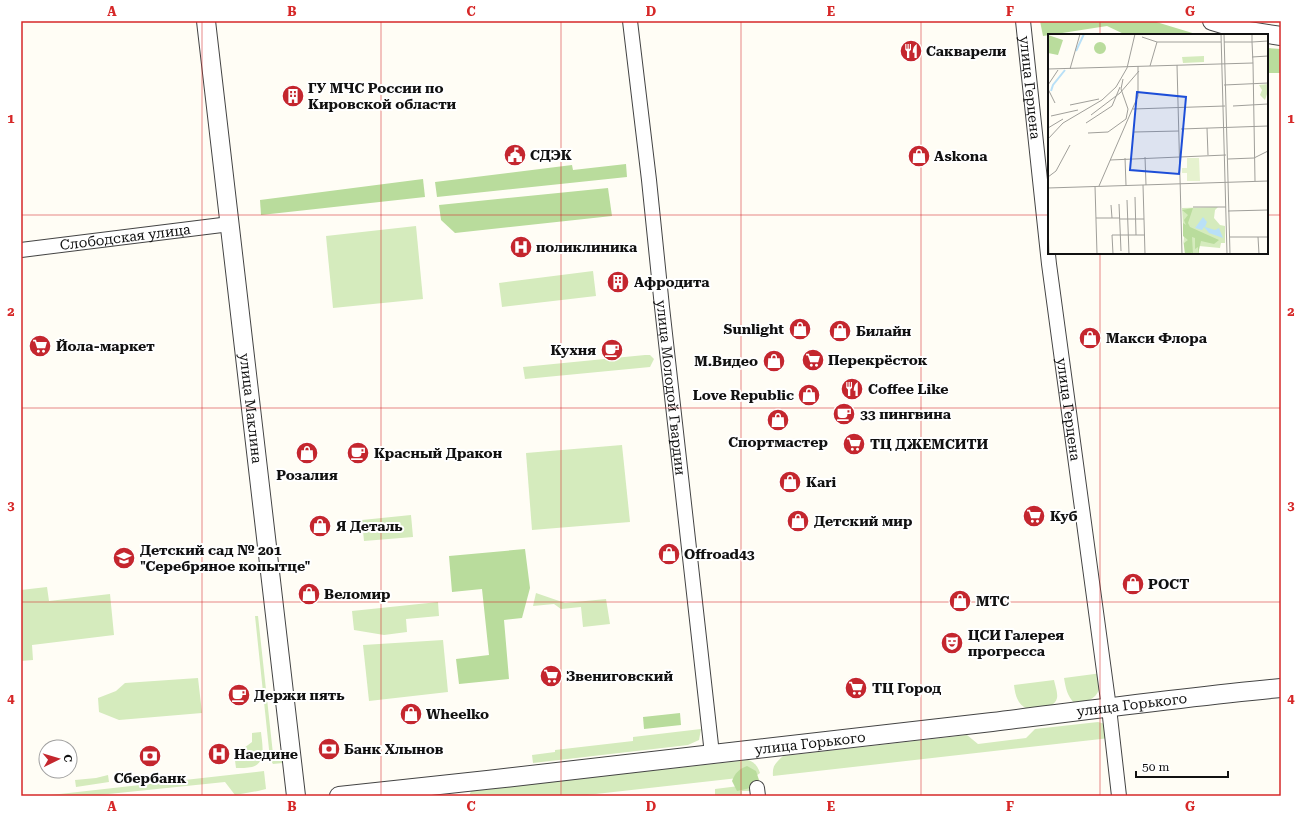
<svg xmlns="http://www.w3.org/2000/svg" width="1302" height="817" font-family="'Roboto Serif',serif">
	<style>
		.green { fill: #d5ebbd }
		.forest { fill: #b9dc9c }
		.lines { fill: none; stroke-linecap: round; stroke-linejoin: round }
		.minor-casing { stroke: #444; stroke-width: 16 }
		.tertiary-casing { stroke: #444; stroke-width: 20 }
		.minor { stroke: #fff; stroke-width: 14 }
		.tertiary { stroke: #fff; stroke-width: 18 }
		.grid { fill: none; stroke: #d62828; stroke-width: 1; stroke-opacity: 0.55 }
		.labels { text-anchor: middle; stroke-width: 4; stroke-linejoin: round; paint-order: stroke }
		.poi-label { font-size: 14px; font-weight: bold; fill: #111; stroke: #fff; text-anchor: start }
		.street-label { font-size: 14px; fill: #111; stroke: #fff }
		.inset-river { fill: none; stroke: #b9e0f7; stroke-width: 2 }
		.inset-road { fill: none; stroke: #a09f9a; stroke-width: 1 }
		.view { fill: #1d4ed8; fill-opacity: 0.15; stroke: #1d4ed8; stroke-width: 2 }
		.inset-edge { fill: none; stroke: #111; stroke-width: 2 }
		.neatline { fill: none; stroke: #d62828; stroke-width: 1.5 }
		.grid-label { font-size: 13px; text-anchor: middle; font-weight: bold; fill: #d62828 }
	</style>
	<rect width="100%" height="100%" fill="#fffdf5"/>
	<!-- green -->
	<g class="green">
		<path d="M416 226 423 299 333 308 326 236Z"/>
		<path d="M593 271 596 296 502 307 499 283Z"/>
		<path d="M645 355H650L654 359 650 367 525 379 523 367Z"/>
		<path d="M622 445 630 522 532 530 526 453Z"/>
		<path d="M411 515 413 537 364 541 362 520Z"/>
		<path d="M47 587 49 601 110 594 114 635 32 645 33 660 21 661V590Z"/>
		<path d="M536 593 565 603 606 599 610 624 583 627 581 607 561 609 554 604 533 606Z"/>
		<path d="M438 602 439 616 406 619 407 632 384 635 354 630 352 611Z"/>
		<path d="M255 616H258L273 754 282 758 283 763 273 764 270 759Z"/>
		<path d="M443 640 448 692 369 701 363 645Z"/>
		<path d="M1102 673C1100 694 1097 701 1074 703 1067 695 1066 689 1064 678Z"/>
		<path d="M198 678 202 713 119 720 99 712 98 698 116 691 125 683Z"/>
		<path d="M1054 680C1055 685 1058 693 1057 698 1055 709 1031 712 1024 707 1017 702 1015 694 1014 685Z"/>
		<path d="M1098 722 1105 724 1110 738 773 776C772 765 776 763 783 756L967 735 978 744 1026 738 1035 729Z"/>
		<path d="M701 729 699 740 688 745 533 763 532 755 555 752V750L633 741V737Z"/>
		<path d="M261 732C262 743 267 763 252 767 247 768 241 768 236 768L234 753 240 751 252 742V733Z"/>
		<path d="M748 760C755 762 758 767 760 773L756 776 578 796H469L471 791Z"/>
		<path d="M264 771 266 789 258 791 235 795 225 782 89 796H42Z"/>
		<path d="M108 775 109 782 76 787 75 780 96 778Z"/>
		<path d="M747 785 750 791H742V796H715V789Z"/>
	</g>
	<!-- forest -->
	<g class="forest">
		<path d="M1040 21H1153L1199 35H1126L1107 26 1043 36Z"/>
		<path d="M1267 48 1281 49V73H1267Z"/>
		<path d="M626 164 627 177 437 197 435 182 572 165 573 170Z"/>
		<path d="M423 179 425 197 261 215 260 200Z"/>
		<path d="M608 188 612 216 455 233 441 220 439 205Z"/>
		<path d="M525 549 530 588 522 618 504 620 509 679 459 684 456 659 489 655 482 589 452 592 449 556Z"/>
		<path d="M680 713 681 725 644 729 643 717Z"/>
		<path d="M747 766 756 771 759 780 755 787 737 791 732 781C735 773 739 769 747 766Z"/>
	</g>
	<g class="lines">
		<!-- minor casing -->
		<g class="minor-casing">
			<g id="minor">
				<path id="s1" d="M630 21 649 180 662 307 712 754"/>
				<path id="s2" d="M1023 21 1049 264 1109 708 1119 796"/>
				<path id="s3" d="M21 250 230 224"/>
				<path d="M757 788 758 796"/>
			</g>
		</g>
		<!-- tertiary casing -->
		<g class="tertiary-casing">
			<g id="tertiary">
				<path id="s4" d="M206 21 296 796"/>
				<path d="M1212 21 1242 30 1281 36"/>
				<path id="s5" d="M339 796C557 773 775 747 992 722 1089 710 1185 697 1281 688"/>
			</g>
		</g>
		<!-- minor -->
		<use href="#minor" class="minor"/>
		<!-- tertiary -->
		<use href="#tertiary" class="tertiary"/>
	</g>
	<!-- grid -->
	<path class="grid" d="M202 21V796M381 21V796M561 21V796M741 21V796M921 21V796M1100 21V35M21 215H1049M1267 215H1281M1100 253V796M21 408H1281M21 602H1281"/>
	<!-- icons -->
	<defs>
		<g id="restaurant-disc" transform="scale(1.15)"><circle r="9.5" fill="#c4262e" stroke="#fff"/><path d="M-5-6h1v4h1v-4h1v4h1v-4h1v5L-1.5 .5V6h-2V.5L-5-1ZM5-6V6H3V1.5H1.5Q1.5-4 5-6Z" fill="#fff"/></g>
		<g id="building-disc" transform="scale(1.15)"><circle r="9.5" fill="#c4262e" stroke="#fff"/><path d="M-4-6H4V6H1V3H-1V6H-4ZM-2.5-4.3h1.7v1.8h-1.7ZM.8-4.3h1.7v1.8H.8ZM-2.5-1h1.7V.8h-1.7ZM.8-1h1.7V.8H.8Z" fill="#fff"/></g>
		<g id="civic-disc" transform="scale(1.15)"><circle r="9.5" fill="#c4262e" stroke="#fff"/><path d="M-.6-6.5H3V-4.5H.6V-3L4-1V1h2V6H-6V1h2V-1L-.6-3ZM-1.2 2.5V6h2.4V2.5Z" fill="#fff"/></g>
		<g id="shop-disc" transform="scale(1.15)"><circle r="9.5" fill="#c4262e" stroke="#fff"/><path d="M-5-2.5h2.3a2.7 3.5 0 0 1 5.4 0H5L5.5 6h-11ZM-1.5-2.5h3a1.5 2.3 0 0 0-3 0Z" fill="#fff"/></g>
		<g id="hospital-disc" transform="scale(1.15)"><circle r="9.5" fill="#c4262e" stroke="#fff"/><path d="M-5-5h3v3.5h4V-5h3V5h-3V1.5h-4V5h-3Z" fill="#fff"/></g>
		<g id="supermarket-disc" transform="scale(1.15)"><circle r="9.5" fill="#c4262e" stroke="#fff"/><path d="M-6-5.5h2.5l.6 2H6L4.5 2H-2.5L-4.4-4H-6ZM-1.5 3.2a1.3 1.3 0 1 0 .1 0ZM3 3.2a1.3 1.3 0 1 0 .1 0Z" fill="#fff"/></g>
		<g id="cafe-disc" transform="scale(1.15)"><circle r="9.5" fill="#c4262e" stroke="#fff"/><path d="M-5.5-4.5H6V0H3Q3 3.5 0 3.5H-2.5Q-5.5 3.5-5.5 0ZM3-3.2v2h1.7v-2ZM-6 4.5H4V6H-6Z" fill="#fff"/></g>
		<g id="school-disc" transform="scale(1.15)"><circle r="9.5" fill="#c4262e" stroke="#fff"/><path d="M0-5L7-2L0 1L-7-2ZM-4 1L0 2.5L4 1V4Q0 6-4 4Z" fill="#fff"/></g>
		<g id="theatre-disc" transform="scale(1.15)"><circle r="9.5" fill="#c4262e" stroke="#fff"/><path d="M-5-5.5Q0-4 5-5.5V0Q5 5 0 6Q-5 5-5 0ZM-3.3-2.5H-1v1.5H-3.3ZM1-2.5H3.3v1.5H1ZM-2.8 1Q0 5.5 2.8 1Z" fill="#fff"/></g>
		<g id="bank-disc" transform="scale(1.15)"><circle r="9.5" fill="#c4262e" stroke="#fff"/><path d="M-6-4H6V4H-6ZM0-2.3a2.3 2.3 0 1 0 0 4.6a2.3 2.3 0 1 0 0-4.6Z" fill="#fff"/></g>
	</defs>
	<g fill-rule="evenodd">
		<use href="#restaurant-disc" x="911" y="51"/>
		<use href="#building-disc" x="293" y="96"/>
		<use href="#civic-disc" x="515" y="155"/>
		<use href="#shop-disc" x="919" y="156"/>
		<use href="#hospital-disc" x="521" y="247"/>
		<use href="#building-disc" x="618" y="282"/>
		<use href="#shop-disc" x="800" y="329"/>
		<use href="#shop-disc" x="840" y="331"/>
		<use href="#shop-disc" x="1090" y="338"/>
		<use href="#supermarket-disc" x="40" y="346"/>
		<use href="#cafe-disc" x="612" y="350"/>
		<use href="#supermarket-disc" x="813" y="360"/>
		<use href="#shop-disc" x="774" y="361"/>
		<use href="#restaurant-disc" x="852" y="389"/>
		<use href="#shop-disc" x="809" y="395"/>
		<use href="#cafe-disc" x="844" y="414"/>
		<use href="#shop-disc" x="778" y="420"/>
		<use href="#supermarket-disc" x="854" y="444"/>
		<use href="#shop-disc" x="307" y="453"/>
		<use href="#cafe-disc" x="358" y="453"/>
		<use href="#shop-disc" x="790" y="482"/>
		<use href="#supermarket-disc" x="1034" y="516"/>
		<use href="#shop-disc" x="798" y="521"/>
		<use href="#shop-disc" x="320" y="526"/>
		<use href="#shop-disc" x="669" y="554"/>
		<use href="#school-disc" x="124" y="558"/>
		<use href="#shop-disc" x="1133" y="584"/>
		<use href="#shop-disc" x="309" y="594"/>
		<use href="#shop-disc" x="960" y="601"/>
		<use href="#theatre-disc" x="952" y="643"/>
		<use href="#supermarket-disc" x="551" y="676"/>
		<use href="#supermarket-disc" x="856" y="688"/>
		<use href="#cafe-disc" x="239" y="695"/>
		<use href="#shop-disc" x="411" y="714"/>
		<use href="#bank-disc" x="329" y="749"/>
		<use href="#hospital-disc" x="219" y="754"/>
		<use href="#bank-disc" x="150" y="756"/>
	</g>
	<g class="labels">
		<!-- poi labels -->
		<g class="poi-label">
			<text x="926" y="56">Сакварели</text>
			<text x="308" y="93">ГУ МЧС России по<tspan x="308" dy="16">Кировской области</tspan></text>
			<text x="530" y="160">СДЭК</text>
			<text x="934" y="161">Askona</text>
			<text x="536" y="252">поликлиника</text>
			<text x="634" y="287">Афродита</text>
			<text x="784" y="334" text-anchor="end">Sunlight</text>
			<text x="856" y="336">Билайн</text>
			<text x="1106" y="343">Макси Флора</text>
			<text x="56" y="351">Йола-маркет</text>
			<text x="596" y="355" text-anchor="end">Кухня</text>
			<text x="828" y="365">Перекрёсток</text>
			<text x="758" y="366" text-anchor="end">М.Видео</text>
			<text x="868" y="394">Coffee Like</text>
			<text x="794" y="400" text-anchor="end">Love Republic</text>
			<text x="860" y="419">33 пингвина</text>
			<text x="778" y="447" text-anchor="middle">Спортмастер</text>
			<text x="870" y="449">ТЦ ДЖЕМСИТИ</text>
			<text x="374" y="458">Красный Дракон</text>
			<text x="307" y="480" text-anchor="middle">Розалия</text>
			<text x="806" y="487">Kari</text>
			<text x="1050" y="521">Куб</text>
			<text x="814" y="526">Детский мир</text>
			<text x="336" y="531">Я Деталь</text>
			<text x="140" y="555">Детский сад № 201<tspan x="140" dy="16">"Серебряное копытце"</tspan></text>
			<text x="684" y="559">Offroad43</text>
			<text x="1148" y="589">РОСТ</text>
			<text x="324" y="599">Веломир</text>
			<text x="976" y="606">МТС</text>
			<text x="968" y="640">ЦСИ Галерея<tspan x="968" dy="16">прогресса</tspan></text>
			<text x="566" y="681">Звениговский</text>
			<text x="872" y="693">ТЦ Город</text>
			<text x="254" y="700">Держи пять</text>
			<text x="426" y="719">Wheelko</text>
			<text x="344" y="754">Банк Хлынов</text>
			<text x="234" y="759">Наедине</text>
			<text x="150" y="783" text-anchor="middle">Сбербанк</text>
		</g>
		<!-- street labels -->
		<g class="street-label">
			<text dy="5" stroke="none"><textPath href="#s2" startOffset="67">улица Герцена</textPath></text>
			<text dy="5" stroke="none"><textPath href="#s3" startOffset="105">Слободская улица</textPath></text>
			<text dy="5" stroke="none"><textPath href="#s1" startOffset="369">улица Молодой Гвардии</textPath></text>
			<text dy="5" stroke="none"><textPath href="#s4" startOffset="390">улица Маклина</textPath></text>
			<text dy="5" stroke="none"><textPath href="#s2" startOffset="391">улица Герцена</textPath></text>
			<text dy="5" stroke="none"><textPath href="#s5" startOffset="798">улица Горького</textPath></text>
			<text dy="5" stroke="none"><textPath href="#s5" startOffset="474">улица Горького</textPath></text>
		</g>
	</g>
	<!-- overview -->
	<g transform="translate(1048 34)">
		<rect width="220" height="220" fill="#fffdf5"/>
		<path d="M156 22V28L135 29 134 23ZM220 50V57L217 66 212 61 214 56 211 51ZM170 173 167 176 166 184 172 191 177 192V209H173L172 214 151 212V220H137L134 174Z" fill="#d5ebbd"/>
		<path d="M0 1 15 6 10 21 0 19ZM46 14a6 6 0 1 1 12 0a6 6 0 1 1-12 0ZM145 174 140 189 142 193 171 206 166 210 153 207 150 220V213L147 215V204L144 203 145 220 143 218 144 220H137L135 204 136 209 140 206 135 202V189L138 191 136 186 140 181 134 176Z" fill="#b9dc9c"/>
		<path d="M139 124H151L152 147H139V139H134V134H139Z" fill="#e6f2cf"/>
		<path d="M155 183 159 188 157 193 167 196 171 194 175 204 161 199 156 193 154 196 147 194Z" fill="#b9e0f7"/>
		<path class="inset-river" d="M28 17 36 0M3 57 5 51 17 36"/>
		<path class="inset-road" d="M173 0 179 220M176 0 182 220M94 3 109 8M176 8H204V0M204 23 220 22M205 29 207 147M129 31 134 220M102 32 109 8H173M0 35 205 29 204 8 220 7M22 35 32 0M0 51 10 36M176 51 220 49M0 55 7 69M22 71 51 65M185 72 220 70M85 75 177 72M43 81 72 59 91 37M3 82 30 76M38 89 64 72 72 53M0 94 15 85M159 94 160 121M133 95 220 92M86 98 131 97M40 99 60 98 78 85 80 75 73 55 75 45M0 105 15 89 54 66 68 53 79 34 87 0M97 123 98 151M77 124 78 151M180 125 206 124 220 117M62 126 178 121M0 143 8 137 22 111M95 151 97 220M47 152 49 220M51 152 90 62V32M0 154 220 147M87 163 88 201M79 166 81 220M71 170 73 217M63 171 64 184M145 173H178M180 177 220 176M48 184H72M72 185H96M0 190 1 220M182 203H220M210 203 211 220M65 220 64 201H97"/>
		<path class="view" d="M89 58 138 63 131 140 82 136Z"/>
		<rect width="220" height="220" class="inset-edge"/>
	</g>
	<!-- border -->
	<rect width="1302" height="817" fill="none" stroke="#ffffff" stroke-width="44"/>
	<!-- north arrow -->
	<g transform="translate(58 759) rotate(85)"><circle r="19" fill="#ffffff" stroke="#a0a0a0"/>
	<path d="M0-3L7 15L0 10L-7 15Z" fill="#c4262e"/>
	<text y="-6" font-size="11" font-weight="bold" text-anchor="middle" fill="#111111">С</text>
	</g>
	<!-- scale -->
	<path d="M1136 771v6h92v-6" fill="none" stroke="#111111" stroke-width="2"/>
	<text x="1142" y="771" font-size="12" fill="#111111" stroke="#ffffff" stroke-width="3" paint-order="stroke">50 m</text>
	<rect x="22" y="22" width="1258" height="773" class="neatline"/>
	<g class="grid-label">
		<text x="112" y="16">A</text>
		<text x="292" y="16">B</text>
		<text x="471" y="16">C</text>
		<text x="651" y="16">D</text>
		<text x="831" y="16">E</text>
		<text x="1010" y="16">F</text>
		<text x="1190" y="16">G</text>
		<text x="11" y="123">1</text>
		<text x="1291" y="123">1</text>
		<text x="11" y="316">2</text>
		<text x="1291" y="316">2</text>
		<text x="11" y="510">3</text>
		<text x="1291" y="510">3</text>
		<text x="11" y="703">4</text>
		<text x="1291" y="703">4</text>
		<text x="112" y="811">A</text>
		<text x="292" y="811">B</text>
		<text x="471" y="811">C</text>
		<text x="651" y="811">D</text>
		<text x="831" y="811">E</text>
		<text x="1010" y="811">F</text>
		<text x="1190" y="811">G</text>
	</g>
</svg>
